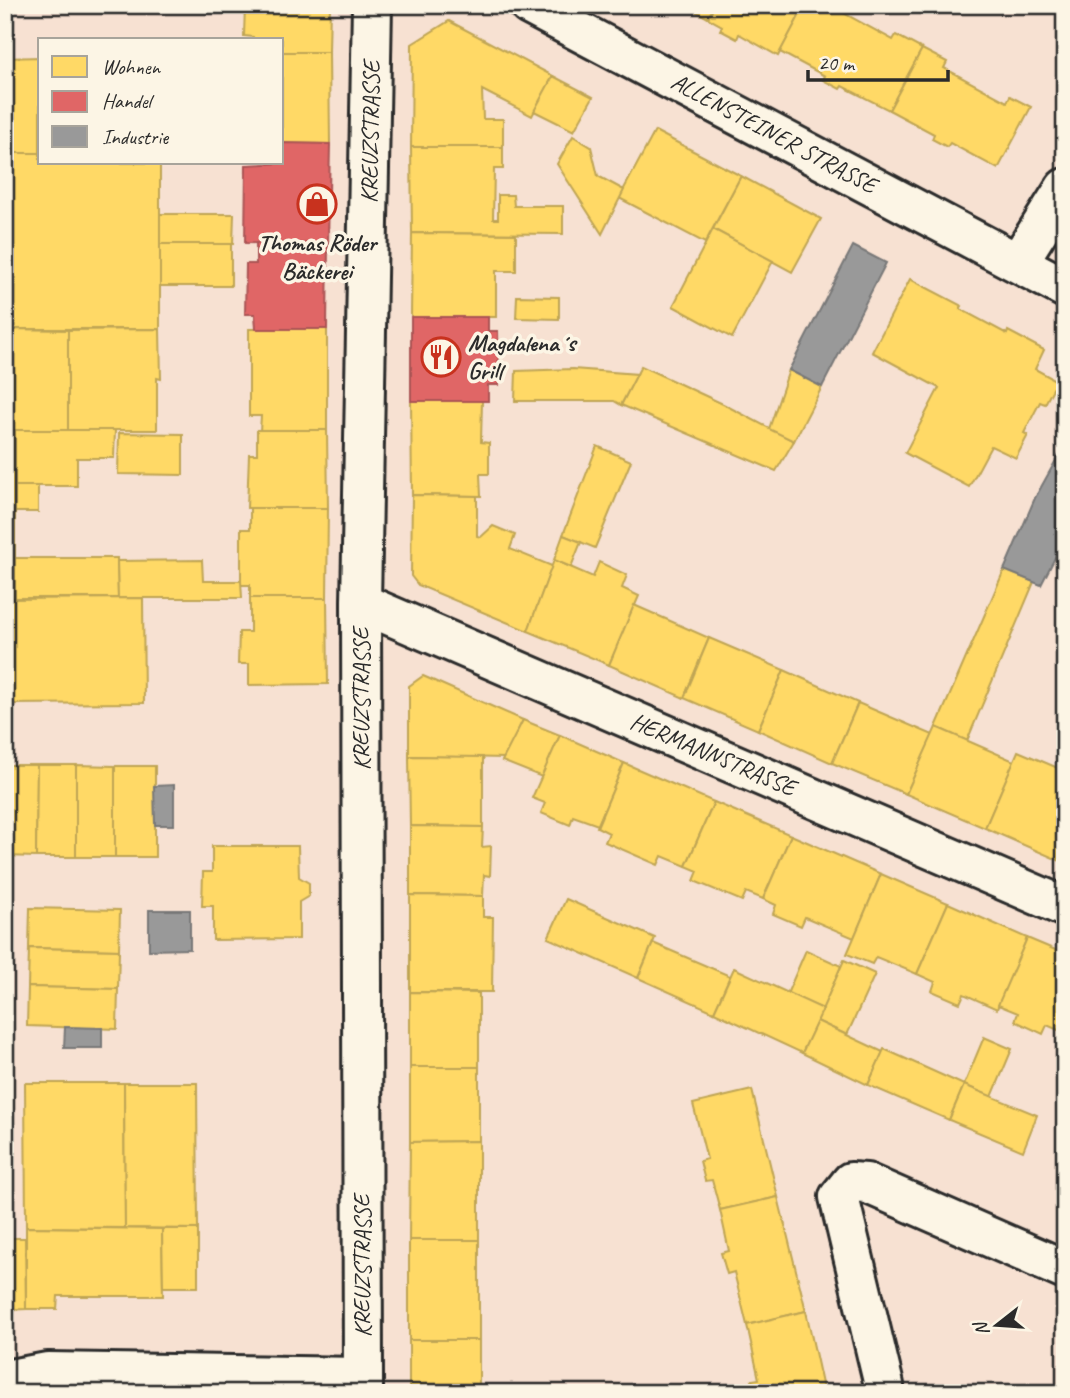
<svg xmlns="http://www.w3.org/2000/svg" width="1070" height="1398" font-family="Caveat,sans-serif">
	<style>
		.homes { fill: #ffd966; stroke: #bfa554; stroke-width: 2 }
		.shops { fill: #e06666; stroke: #aa5454; stroke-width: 2 }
		.industry { fill: #999; stroke: #787878; stroke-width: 2 }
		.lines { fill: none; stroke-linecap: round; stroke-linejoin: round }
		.minor-casing { stroke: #2b2b2b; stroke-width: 44 }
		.tertiary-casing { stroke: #2b2b2b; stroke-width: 44 }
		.secondary-casing { stroke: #2b2b2b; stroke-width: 44 }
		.minor { stroke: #fcf5e5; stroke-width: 38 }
		.tertiary { stroke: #fcf5e5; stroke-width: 38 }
		.secondary { stroke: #fcf5e5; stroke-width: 38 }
		.labels { text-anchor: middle; stroke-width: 7; stroke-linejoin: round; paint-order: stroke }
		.street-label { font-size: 24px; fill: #2b2b2b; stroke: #fcf5e5 }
		.poi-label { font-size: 24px; font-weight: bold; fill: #2b2b2b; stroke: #fcf5e5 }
	</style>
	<rect width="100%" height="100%" fill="#f7e1d2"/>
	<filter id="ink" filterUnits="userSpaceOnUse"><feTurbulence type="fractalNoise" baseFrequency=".0143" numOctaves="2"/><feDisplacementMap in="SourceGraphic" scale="14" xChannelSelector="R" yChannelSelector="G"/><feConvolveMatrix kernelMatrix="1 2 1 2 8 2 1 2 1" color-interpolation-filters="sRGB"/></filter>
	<g filter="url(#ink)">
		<!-- homes -->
		<g class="homes">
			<path d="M245 5H330L329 52H282V40H254L253 37 244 36Z"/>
			<path d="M676 5H715L708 18 687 7 685 10Z"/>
			<path d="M715 5H805L778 56 739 34 737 39 720 30 722 26 708 18Z"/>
			<path d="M805 5H839L836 9 893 40 896 35 922 49 889 110 842 86 840 89 823 80 825 76 780 52Z"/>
			<path d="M449 21 553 76 532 116 482 90 483 119H503V147H411L412 44Z"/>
			<path d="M922 49 947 62 944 68 1007 102 1010 96 1031 107 998 169 950 143 947 147 932 139 934 134 889 110Z"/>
			<path d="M282 52H329L330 144 282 143Z"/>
			<path d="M40 57V153H5V58Z"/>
			<path d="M553 76 593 97 574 131 534 111Z"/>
			<path d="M655 131 741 176 705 243 619 198Z"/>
			<path d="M573 136 591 147 598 176 624 190 602 234 557 164Z"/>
			<path d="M411 147H503V169H494L493 219H498V195H513L514 206H563V234L412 233Z"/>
			<path d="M5 153H40V163H160V329H5Z"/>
			<path d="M741 176 821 219 792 272 713 229Z"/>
			<path d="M160 214H234L233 244H160Z"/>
			<path d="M713 229 773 261 732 338 673 306Z"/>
			<path d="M412 233 516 234V271H496V317H411Z"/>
			<rect x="160" y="244" width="71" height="42"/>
			<path d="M910 279 962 306 960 309 1007 334 1008 331 1044 350 1035 369 1057 381 1045 404 1040 402 1024 433 1028 435 1016 458 991 446 969 487 905 453 939 388 872 352Z"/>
			<path d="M517 296 559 297V319L516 318Z"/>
			<path d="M5 329 68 330V430H5Z"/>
			<path d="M160 329 161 379 157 378V430H68V330Z"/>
			<path d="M249 329H327V430L260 431 261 416H249Z"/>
			<path d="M641 366 723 404 794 441 776 471 621 405Z"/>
			<path d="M573 369 637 374 621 405 614 401H515L516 371Z"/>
			<path d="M789 370 822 387 794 441 769 429Z"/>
			<path d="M411 401H482L481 442 489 443V474H480L481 496 412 495Z"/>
			<path d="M5 430H15V598L5 599Z"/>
			<path d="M15 430H115L114 458H77V486H15Z"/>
			<path d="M257 430H327L328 508H247L249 454H257Z"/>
			<path d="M119 433 183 434V475L118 474Z"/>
			<path d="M597 446 631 461 595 548 563 535Z"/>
			<rect x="15" y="486" width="23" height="26"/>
			<path d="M412 495 477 496V536L481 537 493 526 515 535 510 549 552 566 528 631 418 585 411 576Z"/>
			<path d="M250 508H328L327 598H250V585H241V529H250Z"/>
			<path d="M563 535 581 542 571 567 554 560Z"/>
			<path d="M15 558H117L118 598H15Z"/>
			<path d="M202 560 203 581H241L242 598H118L117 561Z"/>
			<path d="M554 560 593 577 599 562 627 575 622 588 639 596 609 665 528 631Z"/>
			<path d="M1004 570 1034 582 967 741 936 727Z"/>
			<path d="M143 598 144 703 5 704V599Z"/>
			<path d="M250 598H327L328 684 249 685V664H238L239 632H250Z"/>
			<path d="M634 605 709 638 684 698 609 665Z"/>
			<path d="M709 638 784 670 758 730 684 698Z"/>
			<path d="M784 670 858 703 832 763 758 730Z"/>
			<path d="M423 676 523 720 505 758 409 756V686Z"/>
			<path d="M858 703 933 735 906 794 832 763Z"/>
			<path d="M523 720 560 735 542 777 502 761Z"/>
			<path d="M936 727 1014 761 985 828 906 794Z"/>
			<path d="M560 735 624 763 598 825 573 816 570 825 541 813 545 803 532 798Z"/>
			<path d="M1018 751 1065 771V863L985 828Z"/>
			<path d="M409 756 483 757V827L410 826Z"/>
			<path d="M624 763 714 802 686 866 662 856 658 865 605 842 609 833 597 827Z"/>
			<path d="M5 765H37L36 857 5 856Z"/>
			<path d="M37 765H76V857H36Z"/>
			<path d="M76 765 115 766V857H76Z"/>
			<rect x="115" y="766" width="40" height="91"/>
			<path d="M714 802 791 835 763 899 746 892 742 901 694 881 698 871 686 866Z"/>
			<path d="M410 826 483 827 482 847 491 846 490 876 484 875 483 896 410 895Z"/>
			<path d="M791 835 881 874 854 938 805 917 801 926 773 914 776 905 763 899Z"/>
			<path d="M212 846H298L299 877 309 883V896L299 902V939L213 940V906H202L203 872H212Z"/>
			<path d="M881 874 948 903 917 974 876 957 872 964 847 954Z"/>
			<path d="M410 895 483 896V917H493L492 992H410Z"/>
			<path d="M566 899 655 938 638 978 548 938Z"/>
			<path d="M948 903 1027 938 997 1009 964 994 960 1003 932 991 935 982 917 974Z"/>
			<path d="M30 908 120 910 119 950 29 948Z"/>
			<path d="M1027 938 1065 954V1033L1047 1025 1043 1034 1015 1021 1018 1013 998 1005Z"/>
			<path d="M653 943 730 976 714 1012 638 978Z"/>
			<path d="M29 948 119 950 118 989 28 987Z"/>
			<path d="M806 950 841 966 823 1009 787 994Z"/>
			<path d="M844 960 875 974 847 1035 817 1021Z"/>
			<path d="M734 968 823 1009 802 1053 714 1012Z"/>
			<path d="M28 987 118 989 117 1029 27 1026Z"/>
			<path d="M410 992 479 993V1067H410Z"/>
			<path d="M817 1021 883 1052 868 1085 802 1053Z"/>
			<path d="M984 1037 1012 1049 992 1097 964 1085Z"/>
			<path d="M884 1049 964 1085 949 1120 868 1085Z"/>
			<path d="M410 1067H479V1141L410 1142Z"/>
			<path d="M25 1083H124L125 1228 26 1227Z"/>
			<path d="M124 1083H197L198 1229 125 1228Z"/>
			<path d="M964 1085 1037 1115 1023 1151 949 1120Z"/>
			<path d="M752 1090 778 1197 720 1210 712 1180 705 1181 700 1161 707 1159 693 1104Z"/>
			<path d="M479 1141V1240H409L410 1142Z"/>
			<path d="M778 1197 806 1311 747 1325 734 1272 727 1274 721 1253 729 1251 720 1210Z"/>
			<path d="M26 1227 162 1229 163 1296H58L57 1309H26Z"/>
			<path d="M162 1229H198V1287H163Z"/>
			<path d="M5 1238H25L26 1309 5 1310Z"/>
			<rect x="409" y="1240" width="70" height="100"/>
			<path d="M806 1311 824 1393H755L752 1380 759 1379 747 1325Z"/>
			<rect x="409" y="1340" width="70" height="53"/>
		</g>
		<!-- shops -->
		<g class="shops">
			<path d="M282 143 330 144 328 244 245 243 246 165 282 163Z"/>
			<path d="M256 243 328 244 327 329H256L255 314H245L246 264H256Z"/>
			<path d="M411 317H488V331H498L499 385H488V401H411Z"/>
		</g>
		<!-- industry -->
		<g class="industry">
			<path d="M853 246 886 263 822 387 789 370Z"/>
			<path d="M1065 444V538L1041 585 1004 570 1035 498Z"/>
			<path d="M174 785V825H155L154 786Z"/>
			<path d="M149 910H190V949L149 950Z"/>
			<path d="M65 1027 102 1028V1048H64Z"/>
		</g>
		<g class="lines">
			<!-- minor casing -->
			<g class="minor-casing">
				<g id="minor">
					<path d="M1019 261 1065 188"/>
					<path d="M884 1385 839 1197 851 1182 866 1183 1065 1270"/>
				</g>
			</g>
			<!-- tertiary casing -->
			<g class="tertiary-casing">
				<g id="tertiary">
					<path d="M529 5 1065 288"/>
					<path d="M361 603 1065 907"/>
					<path d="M363 1377 361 603 372 5"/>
				</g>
			</g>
			<!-- secondary casing -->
			<g class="secondary-casing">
				<path id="secondary" d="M5 1380 48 1372 363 1377V1393"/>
			</g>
			<!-- minor -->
			<use href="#minor" class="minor"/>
			<!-- tertiary -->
			<use href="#tertiary" class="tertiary"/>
			<!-- secondary -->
			<use href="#secondary" class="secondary"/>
		</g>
	</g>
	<!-- icons -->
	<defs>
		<g id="shop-ring" transform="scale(2.0125)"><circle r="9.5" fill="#fcf5e5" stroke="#c8321e" stroke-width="1.5"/><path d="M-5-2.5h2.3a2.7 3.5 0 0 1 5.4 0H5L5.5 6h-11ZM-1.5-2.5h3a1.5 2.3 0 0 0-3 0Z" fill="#c8321e"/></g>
		<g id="restaurant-ring" transform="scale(2.0125)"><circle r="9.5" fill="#fcf5e5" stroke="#c8321e" stroke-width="1.5"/><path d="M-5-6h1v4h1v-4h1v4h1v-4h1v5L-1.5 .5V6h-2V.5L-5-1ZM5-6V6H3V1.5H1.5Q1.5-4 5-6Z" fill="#c8321e"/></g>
	</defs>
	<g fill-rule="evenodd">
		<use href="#shop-ring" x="317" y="204"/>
		<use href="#restaurant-ring" x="441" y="357"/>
	</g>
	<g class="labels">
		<!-- street labels -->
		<g class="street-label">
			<text transform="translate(370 132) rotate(-89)" y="8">KREUZSTRASSE</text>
			<text transform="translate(774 133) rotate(28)" y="8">ALLENSTEINER STRASSE</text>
			<text transform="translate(361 699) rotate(-90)" y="8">KREUZSTRASSE</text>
			<text transform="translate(713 754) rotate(23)" y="8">HERMANNSTRASSE</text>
			<text transform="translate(362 1266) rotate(-90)" y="8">KREUZSTRASSE</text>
		</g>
		<!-- poi labels -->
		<g class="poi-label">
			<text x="317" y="251">Thomas Röder<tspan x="317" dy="28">Bäckerei</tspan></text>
			<text x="468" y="351" text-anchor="start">Magdalena´s<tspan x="468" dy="28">Grill</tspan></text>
		</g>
	</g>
	<!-- margin -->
	<rect width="1070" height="1398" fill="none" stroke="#fcf5e5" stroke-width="28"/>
	<rect x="14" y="14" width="1042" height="1370" fill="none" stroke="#2b2b2b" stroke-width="2.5" filter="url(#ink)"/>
	<!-- legend -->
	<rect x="38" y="38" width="245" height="126" fill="#fcf5e5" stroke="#a8a49b" stroke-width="2"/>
	<rect x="52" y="56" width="35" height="21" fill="#ffd966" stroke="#a8a49b" stroke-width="2"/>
	<text x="102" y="74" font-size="21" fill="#2b2b2b">Wohnen</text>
	<rect x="52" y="91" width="35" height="21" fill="#e06666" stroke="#a8a49b" stroke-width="2"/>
	<text x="102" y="108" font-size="21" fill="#2b2b2b">Handel</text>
	<rect x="52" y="126" width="35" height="21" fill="#999999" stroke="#a8a49b" stroke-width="2"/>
	<text x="102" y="144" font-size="21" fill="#2b2b2b">Industrie</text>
	<!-- north arrow -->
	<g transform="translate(997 1325) rotate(253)" stroke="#fcf5e5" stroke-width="5" paint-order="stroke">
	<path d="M0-5L12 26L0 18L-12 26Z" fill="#2b2b2b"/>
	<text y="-10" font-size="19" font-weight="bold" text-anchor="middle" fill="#2b2b2b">N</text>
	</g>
	<!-- scale -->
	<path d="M808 70v10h140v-10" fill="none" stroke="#2b2b2b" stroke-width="3.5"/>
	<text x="818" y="70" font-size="21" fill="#2b2b2b" stroke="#fcf5e5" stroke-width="5" paint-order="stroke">20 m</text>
</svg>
